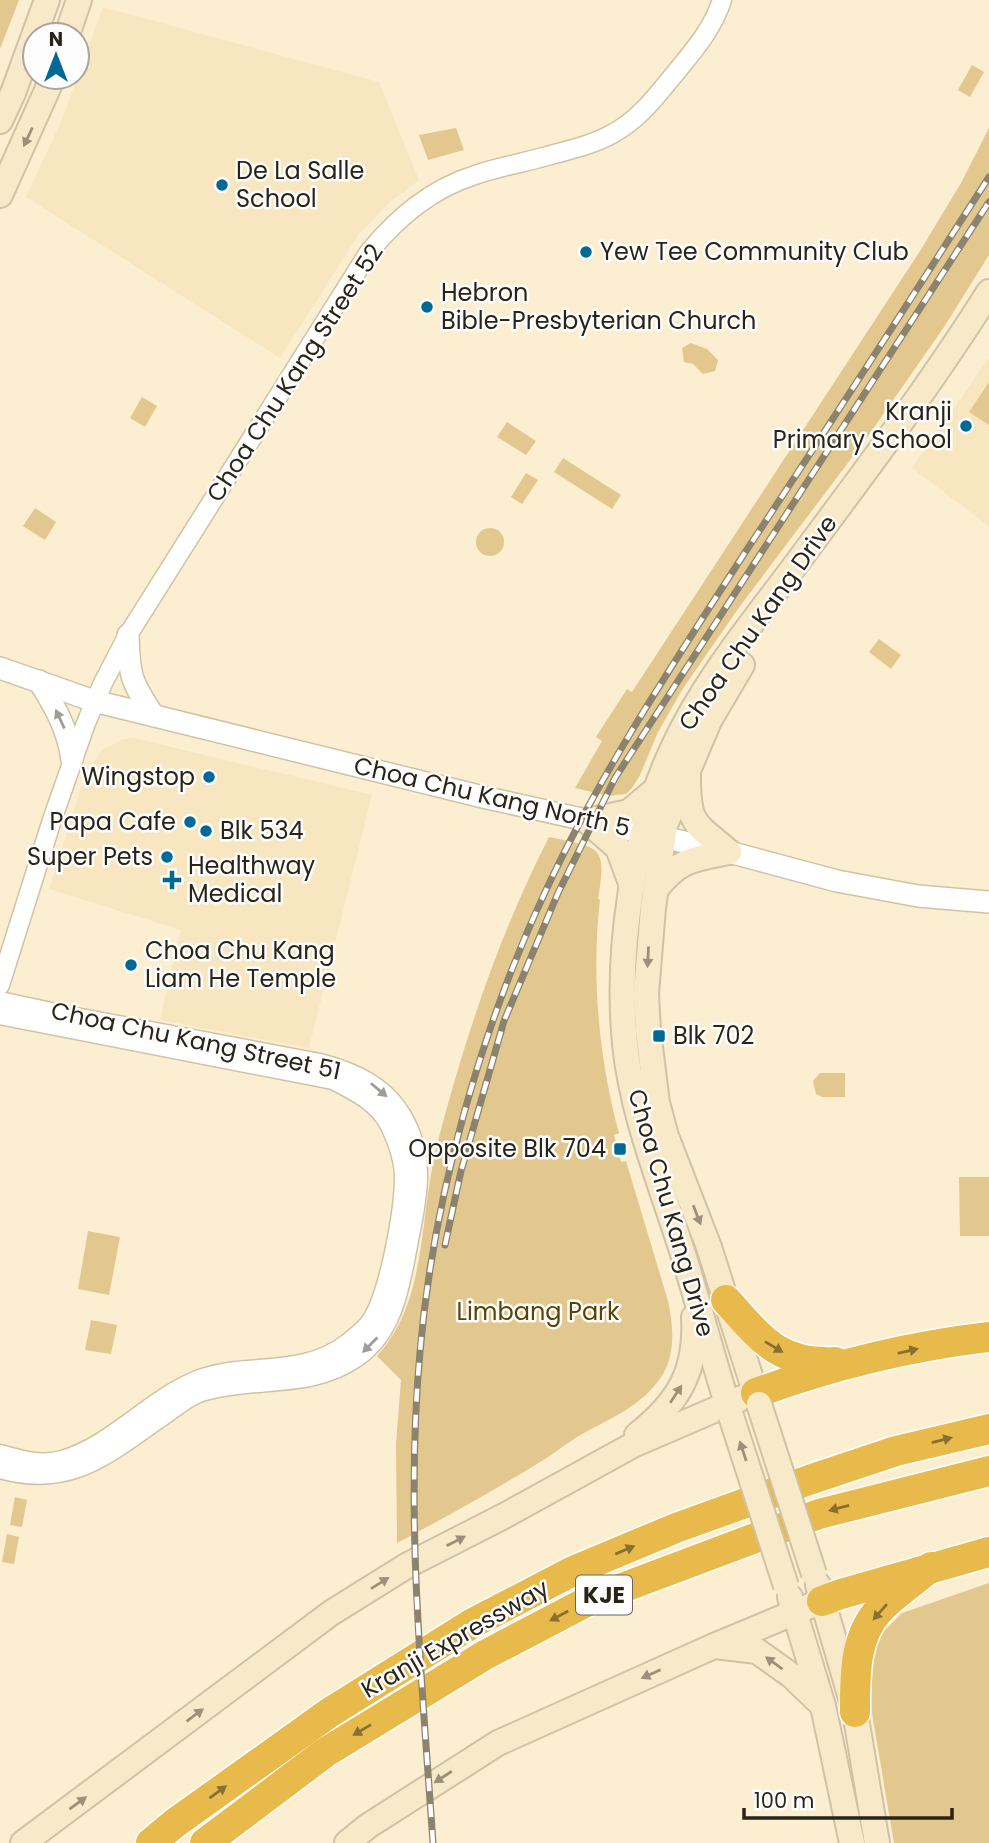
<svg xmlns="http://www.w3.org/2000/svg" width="989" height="1843" font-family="Poppins,sans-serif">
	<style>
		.built { fill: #f7e6c0 }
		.green { fill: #e2c88e }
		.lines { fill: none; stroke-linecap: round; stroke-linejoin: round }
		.minor-casing { stroke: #d0c3a5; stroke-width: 21 }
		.tertiary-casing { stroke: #d0c3a5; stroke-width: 24 }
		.secondary-casing { stroke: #d0c3a5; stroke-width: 28 }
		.motorway-casing { stroke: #fff; stroke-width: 33 }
		.minor { stroke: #fff; stroke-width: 18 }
		.tertiary { stroke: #fff; stroke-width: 21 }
		.secondary { stroke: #f8eac9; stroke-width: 24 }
		.motorway { stroke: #e7ba4b; stroke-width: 30 }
		.rail-casing { stroke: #8c836f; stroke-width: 7 }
		.rail { stroke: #fdfdfd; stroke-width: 4.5; stroke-dasharray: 13; stroke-linecap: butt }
		.secondary-bridge-casing { stroke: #d0c3a5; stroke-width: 28; stroke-linecap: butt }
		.secondary-bridge { stroke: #f8eac9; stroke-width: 24 }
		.oneway { fill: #9b9179 }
		.oneway2 { fill: #9f9c97 }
		.oneway3 { fill: #886f32 }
		.poi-dot { fill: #006a97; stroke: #fdfdfd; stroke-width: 2.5 }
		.labels { text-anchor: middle; stroke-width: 5; stroke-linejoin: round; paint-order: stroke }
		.shield { fill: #fdfdfd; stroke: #69655d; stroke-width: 2 }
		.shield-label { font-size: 23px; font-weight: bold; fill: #292418 }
		.poi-label { font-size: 24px; fill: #292418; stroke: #fdfdfd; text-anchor: start }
		.street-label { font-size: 24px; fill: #292418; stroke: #fdfdfd }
		.park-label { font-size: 24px; fill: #5a4402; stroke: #fdfdfd }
	</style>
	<rect width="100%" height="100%" fill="#fceed0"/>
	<!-- built -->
	<g class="built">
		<path d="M103 7 379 82 419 180 389 203 359 234 280 358 26 197 61 122Z"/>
		<path d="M989 358V526L912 468Z"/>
		<path d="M134 738 372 795 309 1048 160 1020 181 930 49 889 86 773 101 751 123 739Z"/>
	</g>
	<!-- green -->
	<g class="green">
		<path d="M0 0H19L0 49Z"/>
		<path d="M972 65 984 72 970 97 958 90Z"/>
		<path d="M456 128 464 150 428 160 419 135Z"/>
		<path d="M989 128V255L944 327 866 439 740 606 682 690 658 732 640 775 632 788 626 794 609 796 575 788 602 741 596 737 627 689 632 692 920 251 961 183Z"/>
		<path d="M691 343 707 349 718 360 715 371 703 374 693 364 684 362 682 348Z"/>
		<path d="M989 382V425L969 412Z"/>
		<path d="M142 397 157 406 145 427 130 418Z"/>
		<path d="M507 422 536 441 526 455 497 437Z"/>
		<path d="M563 458 621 495 612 509 554 472Z"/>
		<path d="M526 473 538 480 522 504 511 497Z"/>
		<path d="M35 508 56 522 45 540 23 526Z"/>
		<circle cx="490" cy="542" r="14"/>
		<path d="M879 639 901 655 891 669 869 652Z"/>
		<path d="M549 837C601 848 607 845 598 899L600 900C591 975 599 1061 619 1133L614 1135 621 1162 626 1161 668 1301C673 1325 676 1352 663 1374 642 1408 609 1418 577 1437 564 1445 551 1456 537 1464 491 1492 444 1518 397 1543L396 1444 401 1380 377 1356C422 1307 420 1237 431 1175 435 1149 443 1122 450 1097 475 1008 507 919 549 837Z"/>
		<path d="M820 1073H845V1097H822L816 1094 813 1081Z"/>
		<path d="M959 1177H989V1236H960Z"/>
		<path d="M88 1231 120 1237 109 1295 78 1289Z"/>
		<path d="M91 1320 117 1325 111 1354 85 1350Z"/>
		<path d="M15 1497 27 1500 22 1527 10 1525Z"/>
		<path d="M7 1534 19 1537 14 1564 2 1562Z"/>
		<path d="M989 1583V1843H894L869 1696 872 1654 882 1633 902 1613Z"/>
	</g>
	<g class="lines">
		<!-- minor casing -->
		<g class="minor-casing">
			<g id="minor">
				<path d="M0 985 52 820 86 723 103 683 128 635 369 252C398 217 431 189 475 175 498 167 523 163 547 156 569 150 592 145 612 134 640 119 657 95 677 71 695 49 713 28 722 0"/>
				<path d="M0 1001 65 1015 320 1063C353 1072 384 1085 402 1116 413 1134 418 1156 418 1177 418 1198 413 1219 409 1240 401 1282 395 1331 357 1357 312 1389 258 1377 209 1390 193 1393 180 1404 167 1413 111 1451 73 1490 0 1469"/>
				<path d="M0 1015 333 1080C355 1091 379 1103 390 1126 397 1141 404 1160 404 1177 404 1210 389 1294 371 1321 366 1329 355 1337 348 1343 301 1379 248 1361 200 1379 150 1398 114 1445 62 1460 41 1466 21 1460 0 1454"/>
			</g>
		</g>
		<!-- tertiary casing -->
		<g class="tertiary-casing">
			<g id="tertiary">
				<path d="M128 635C129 676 131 681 153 715"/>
				<path d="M0 668 94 701 483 797 729 852 837 881 918 896 989 902"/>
				<path d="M39 681C55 707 68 729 72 760"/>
			</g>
		</g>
		<!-- secondary casing -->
		<g class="secondary-casing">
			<g id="secondary">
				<path d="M67 35 79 0"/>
				<path d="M0 121 13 93 47 0"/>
				<path d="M0 195 53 77"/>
				<path d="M742 665 709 721 665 825 653 908 646 994 648 1031 657 1103 666 1136 709 1247 759 1404"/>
				<path d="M688 776C688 825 694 822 729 852"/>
				<path d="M587 821 618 848 632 886"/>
				<path d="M587 821 629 812 654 791"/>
				<path d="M656 889C679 859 694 859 729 852"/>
				<path d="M731 1416C713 1361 699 1304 681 1248 660 1182 632 1114 625 1044 616 950 633 835 672 750 703 682 753 622 797 563 863 474 930 386 989 292"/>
				<path d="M637 1435C679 1402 697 1371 694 1317"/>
				<path d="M818 1585 855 1712 877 1843"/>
				<path d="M790 1597 823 1706 852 1843"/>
				<path d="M715 1646 757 1651 792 1676 820 1703"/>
				<path d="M23 1843 331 1613 408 1565 504 1516 633 1445 742 1398"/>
				<path d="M347 1843 368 1826 498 1743 714 1646 822 1601"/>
			</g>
		</g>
		<!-- motorway casing -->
		<g class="motorway-casing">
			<g id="motorway">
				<path d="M726 1300C761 1338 778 1365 835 1362"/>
				<path d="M756 1393C830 1366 911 1346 989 1337"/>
				<path d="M822 1601 841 1594 989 1552"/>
				<path d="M855 1712C855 1677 854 1636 880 1609 895 1594 914 1581 931 1567"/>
				<path d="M151 1843 175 1823 329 1713 473 1623 573 1571 676 1528 809 1480 896 1451 989 1429"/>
				<path d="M205 1843 326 1752 485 1655 590 1600 819 1514 989 1471"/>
			</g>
		</g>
		<!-- minor -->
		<use href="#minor" class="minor"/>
		<!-- tertiary -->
		<use href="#tertiary" class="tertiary"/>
		<!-- secondary -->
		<use href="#secondary" class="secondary"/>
		<!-- motorway -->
		<use href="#motorway" class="motorway"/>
		<!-- rail casing -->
		<g class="rail-casing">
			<g id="rail">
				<path d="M445 1245 461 1171 504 1021 558 893 615 778 989 202"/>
				<path d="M433 1843C422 1680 405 1515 420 1352 433 1198 481 1028 547 888 602 770 675 661 746 551 828 427 909 302 989 177"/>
			</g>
		</g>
		<!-- rail -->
		<use href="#rail" class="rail"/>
		<!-- secondary-bridge casing -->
		<g class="secondary-bridge-casing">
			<g id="secondary-bridge">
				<path d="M759 1404 814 1574"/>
				<path d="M731 1416 786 1586"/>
			</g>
		</g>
		<!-- secondary-bridge -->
		<use href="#secondary-bridge" class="secondary-bridge"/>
	</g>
	<!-- one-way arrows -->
	<defs><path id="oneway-solid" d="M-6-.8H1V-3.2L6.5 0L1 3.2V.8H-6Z" transform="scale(1.75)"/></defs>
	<g class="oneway">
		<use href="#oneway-solid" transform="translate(28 137) rotate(115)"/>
		<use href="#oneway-solid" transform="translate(648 957) rotate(93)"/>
		<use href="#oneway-solid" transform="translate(697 1215) rotate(69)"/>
		<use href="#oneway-solid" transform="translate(676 1394) rotate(-57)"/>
		<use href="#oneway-solid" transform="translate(743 1451) rotate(-108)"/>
		<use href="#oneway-solid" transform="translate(456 1541) rotate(-27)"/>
		<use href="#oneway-solid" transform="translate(380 1583) rotate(-32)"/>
		<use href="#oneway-solid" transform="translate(774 1663) rotate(-144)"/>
		<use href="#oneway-solid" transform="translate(651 1674) rotate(156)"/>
		<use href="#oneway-solid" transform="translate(195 1715) rotate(-37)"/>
		<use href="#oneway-solid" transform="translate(443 1777) rotate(147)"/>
		<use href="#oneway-solid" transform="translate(78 1803) rotate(-36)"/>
	</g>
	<g class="oneway2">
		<use href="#oneway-solid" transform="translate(60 719) rotate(-115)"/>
		<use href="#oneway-solid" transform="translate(379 1090) rotate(40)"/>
		<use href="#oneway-solid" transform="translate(370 1345) rotate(135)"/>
	</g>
	<g class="oneway3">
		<use href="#oneway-solid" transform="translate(774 1347) rotate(31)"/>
		<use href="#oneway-solid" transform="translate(908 1351) rotate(-13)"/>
		<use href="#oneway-solid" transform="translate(942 1440) rotate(-14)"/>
		<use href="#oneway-solid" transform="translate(839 1508) rotate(165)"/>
		<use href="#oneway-solid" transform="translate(625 1550) rotate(-23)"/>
		<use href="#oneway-solid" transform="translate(880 1612) rotate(131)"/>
		<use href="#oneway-solid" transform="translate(559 1616) rotate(152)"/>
		<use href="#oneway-solid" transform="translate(362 1730) rotate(149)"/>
		<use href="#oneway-solid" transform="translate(218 1792) rotate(-36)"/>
	</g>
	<!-- markers -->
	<g class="poi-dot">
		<circle cx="222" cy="185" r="7"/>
		<circle cx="586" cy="252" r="7"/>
		<circle cx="427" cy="307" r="7"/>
		<circle cx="966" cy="426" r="7"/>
		<circle cx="209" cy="777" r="7"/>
		<circle cx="190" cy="822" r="7"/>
		<circle cx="206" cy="831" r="7"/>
		<circle cx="167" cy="857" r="7"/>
		<path d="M168.5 869.5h7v7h7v7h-7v7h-7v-7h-7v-7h7z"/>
		<circle cx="131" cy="965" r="7"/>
		<rect x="652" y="1029" width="14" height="14" rx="3.5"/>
		<rect x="613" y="1142" width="14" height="14" rx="3.5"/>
	</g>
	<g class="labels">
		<!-- shield labels -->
		<rect class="shield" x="576" y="1575.5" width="56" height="39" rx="5"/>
		<g class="shield-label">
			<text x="604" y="1603">KJE</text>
		</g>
		<!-- poi labels -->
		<g class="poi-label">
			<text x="236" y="179">De La Salle<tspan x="236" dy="28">School</tspan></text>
			<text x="600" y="260">Yew Tee Community Club</text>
			<text x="441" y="301">Hebron<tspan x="441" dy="28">Bible-Presbyterian Church</tspan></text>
			<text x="952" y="420" text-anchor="end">Kranji<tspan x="952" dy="28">Primary School</tspan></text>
			<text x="195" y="785" text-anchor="end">Wingstop</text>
			<text x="176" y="830" text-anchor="end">Papa Cafe</text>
			<text x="220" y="839">Blk 534</text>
			<text x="153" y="865" text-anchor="end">Super Pets</text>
			<text x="188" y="874">Healthway<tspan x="188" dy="28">Medical</tspan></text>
			<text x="145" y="959">Choa Chu Kang<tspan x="145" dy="28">Liam He Temple</tspan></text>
			<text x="673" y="1044">Blk 702</text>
			<text x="606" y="1157" text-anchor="end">Opposite Blk 704</text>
		</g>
		<!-- street labels -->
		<g class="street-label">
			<text transform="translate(295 373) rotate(-57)" y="8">Choa Chu Kang Street 52</text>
			<text transform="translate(758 623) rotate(-55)" y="8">Choa Chu Kang Drive</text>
			<text transform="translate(492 797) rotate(13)" y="8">Choa Chu Kang North 5</text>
			<text transform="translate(196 1041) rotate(12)" y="8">Choa Chu Kang Street 51</text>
			<text transform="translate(671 1213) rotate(74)" y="8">Choa Chu Kang Drive</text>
			<text transform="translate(455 1639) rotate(-30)" y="8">Kranji Expressway</text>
		</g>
		<!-- park labels -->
		<g class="park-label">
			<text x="538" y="1320">Limbang Park</text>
		</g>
	</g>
	<!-- north arrow -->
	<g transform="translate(56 56)"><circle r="33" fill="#fdfdfd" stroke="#a8a6a1" stroke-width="2"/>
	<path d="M0-5L12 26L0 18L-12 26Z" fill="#006a97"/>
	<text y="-10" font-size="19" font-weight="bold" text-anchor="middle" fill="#292418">N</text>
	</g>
	<!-- scale -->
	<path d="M744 1808v10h208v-10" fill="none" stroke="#292418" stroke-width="3.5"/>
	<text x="754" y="1808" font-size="21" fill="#292418" stroke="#fdfdfd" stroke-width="5" paint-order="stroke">100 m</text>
</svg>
